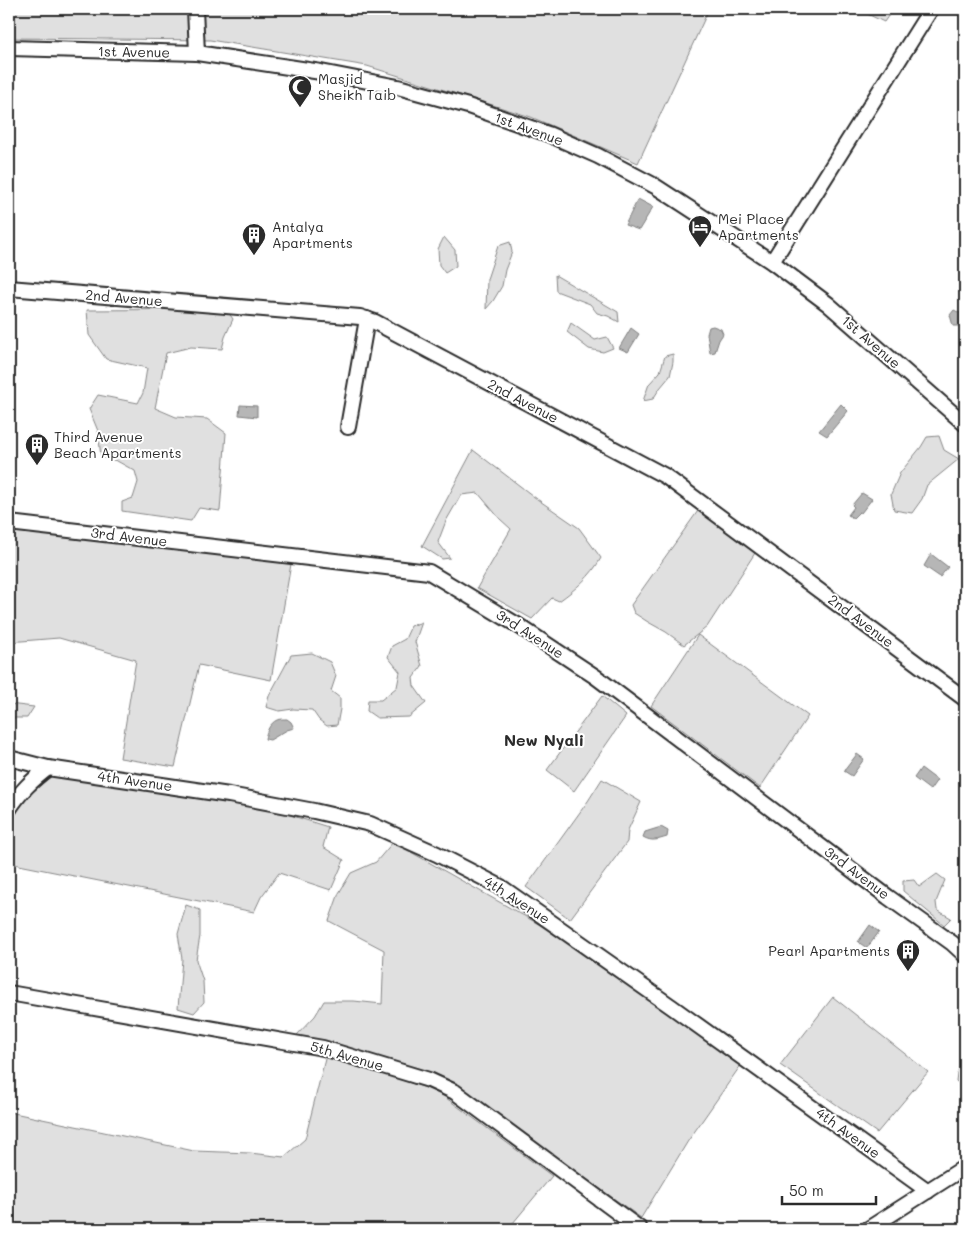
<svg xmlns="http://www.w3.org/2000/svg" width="974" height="1238" font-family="Mali,sans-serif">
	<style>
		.green { fill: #e0e0e0; stroke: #868686 }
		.water { fill: #b6b6b6; stroke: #7e7e7e }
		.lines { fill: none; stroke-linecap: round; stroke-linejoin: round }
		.street-casing { stroke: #2b2b2b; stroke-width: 18 }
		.street { stroke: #fff; stroke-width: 14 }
		.labels { text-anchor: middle; stroke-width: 4; stroke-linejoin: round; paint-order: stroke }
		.street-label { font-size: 14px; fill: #2b2b2b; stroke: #fff }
		.poi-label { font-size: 14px; fill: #2b2b2b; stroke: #fff; text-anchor: start }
		.quarter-label { font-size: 16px; font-weight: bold; fill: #2b2b2b; stroke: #fff }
	</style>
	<rect width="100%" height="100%" fill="#fff"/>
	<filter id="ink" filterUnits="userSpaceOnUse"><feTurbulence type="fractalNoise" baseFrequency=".02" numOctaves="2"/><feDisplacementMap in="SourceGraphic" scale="10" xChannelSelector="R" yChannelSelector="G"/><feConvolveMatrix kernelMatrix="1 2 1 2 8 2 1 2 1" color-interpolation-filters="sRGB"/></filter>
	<g filter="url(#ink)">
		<!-- green -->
		<g class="green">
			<path d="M9 9H709L638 163 531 117 367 66 210 40 9 38Z"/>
			<path d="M857 9H893L884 22Z"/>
			<path d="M444 237 455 250 456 266 445 273 439 265 438 249Z"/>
			<path d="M510 242 512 252 505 270 502 286 493 301 486 309 487 279 498 246Z"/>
			<path d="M555 275 618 312 619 322 608 316 597 313 590 304 556 291Z"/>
			<path d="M226 309 233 319 225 337 222 349 191 347 166 353 155 408 176 417 207 419 226 433 220 511 199 508 191 521 122 511V502L133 498 138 482 135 471 117 461 101 457 98 431 89 409 98 395 138 403 143 393 147 368 106 359 89 335 87 310Z"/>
			<path d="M571 323 595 340 607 337 613 348 603 352 589 349 567 332Z"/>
			<path d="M673 354V362L670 376 660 388 653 399 643 401 649 384 660 372 665 356Z"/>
			<path d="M939 436 944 450 959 459 927 485 922 499 912 513 894 510 891 494 900 473 921 447 927 437Z"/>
			<path d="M473 450 537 499 579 528 601 558C591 576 576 589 559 601L552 598 532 619 477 588 511 529 500 519 478 493 461 495 446 521 438 542 450 558 442 559 422 546Z"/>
			<path d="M700 508 755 553 707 627 684 645 666 632 648 622 634 613 631 605Z"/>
			<path d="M9 529 291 564 271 680 199 665 175 767 120 758 136 660 59 638 9 642Z"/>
			<path d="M422 622 415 642 422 666 413 678 414 686 426 703 409 717 377 718 367 711 368 700H381L397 687 400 672 388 657 392 646 405 639 411 626Z"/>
			<path d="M698 635 808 716 760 788 651 706Z"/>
			<path d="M312 653 330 662 336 676 331 691 340 698V709L337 725 327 726 319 720 312 710 293 709 279 711 266 707 269 696 291 655Z"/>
			<path d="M602 696 626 716 574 791 547 770Z"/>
			<path d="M9 704 34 707 27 718H9Z"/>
			<path d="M52 776 112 783 277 811 328 827 323 847 344 860 331 890 279 873 261 897 254 912 9 863V830L11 822 26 795Z"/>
			<path d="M602 779 641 802 628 830 627 842 570 919 526 887 588 801Z"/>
			<path d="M393 842 558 935 741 1065 688 1141 641 1218 507 1122 430 1073 296 1036 315 1016 324 1001H354L382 1004 384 950 329 921 339 893 351 873 376 862Z"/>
			<path d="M937 874 945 880 936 902 937 910 951 918 944 925 903 891V881L914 880 919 887Z"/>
			<path d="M186 905 200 910V936L196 960 203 981 204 1002 194 1013 178 1008 182 959 178 934Z"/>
			<path d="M833 997 928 1072 877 1133 780 1065Z"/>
			<path d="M326 1055 438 1092 552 1176 508 1229H55L9 1222V1112L194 1151 250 1153 284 1157 305 1139Z"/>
			<path d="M965 1055V1088L956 1081 957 1073Z"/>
		</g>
		<!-- water -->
		<g class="water">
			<path d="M638 199 653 207 639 230 625 225Z"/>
			<path d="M954 310 960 313 965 317V328L961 326H953L950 315Z"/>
			<path d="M713 326 721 329 723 334 719 340 715 352 710 353 707 334 709 327Z"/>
			<path d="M631 328 639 334 628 352 619 348Z"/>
			<path d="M841 404 848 411 827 436 819 431Z"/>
			<path d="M240 405 257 406V417L239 415Z"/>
			<path d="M862 493 872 499 861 513 859 512 853 518 848 515 854 507 852 505Z"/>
			<path d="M931 554 948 567 940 577 924 566Z"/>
			<path d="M287 719 291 722 294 728 287 730 270 740 265 739C266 732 270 723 277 720 280 719 283 719 287 719Z"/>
			<path d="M857 754 864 759 852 776 844 771Z"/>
			<path d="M921 768 937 780 930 790 914 778Z"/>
			<path d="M661 827 668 831 667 837C657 840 652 842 643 837L645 832Z"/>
			<path d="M870 925 879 932 867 948 858 942Z"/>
		</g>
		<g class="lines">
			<!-- street casing -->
			<g class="street-casing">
				<g id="street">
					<path d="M195 9 197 53"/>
					<path d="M9 48 197 53 321 72 398 87 468 106 548 134 598 156 655 186 772 262 828 304 965 424"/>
					<path d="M772 262 931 9"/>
					<path d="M9 288 360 317 375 322 665 476 965 699"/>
					<path d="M348 427 367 319"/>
					<path d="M9 523 429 572 519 626 596 677 888 897 952 943 965 955"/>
					<path d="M9 758 48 768 229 795 314 811 370 824 437 854 501 887 672 1007 928 1191"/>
					<path d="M9 809C21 791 31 781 48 768"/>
					<path d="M9 993 323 1048 429 1080 455 1092 640 1229"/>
					<path d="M868 1229 965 1167"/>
				</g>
			</g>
			<!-- street -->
			<use href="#street" class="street"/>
		</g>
	</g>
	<!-- icons -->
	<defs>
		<g id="mosque-pin" transform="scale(1.25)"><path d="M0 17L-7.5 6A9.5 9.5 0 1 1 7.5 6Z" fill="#2b2b2b" stroke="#fff"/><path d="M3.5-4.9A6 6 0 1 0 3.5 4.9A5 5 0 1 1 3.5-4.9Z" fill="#fff"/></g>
		<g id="hotel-pin" transform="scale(1.25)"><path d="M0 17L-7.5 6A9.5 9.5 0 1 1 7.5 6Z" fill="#2b2b2b" stroke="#fff"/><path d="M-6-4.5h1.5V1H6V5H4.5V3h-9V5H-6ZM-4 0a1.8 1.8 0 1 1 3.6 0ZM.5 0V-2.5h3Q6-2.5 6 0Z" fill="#fff"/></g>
		<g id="building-pin" transform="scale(1.25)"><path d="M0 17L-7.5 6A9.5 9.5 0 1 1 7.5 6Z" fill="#2b2b2b" stroke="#fff"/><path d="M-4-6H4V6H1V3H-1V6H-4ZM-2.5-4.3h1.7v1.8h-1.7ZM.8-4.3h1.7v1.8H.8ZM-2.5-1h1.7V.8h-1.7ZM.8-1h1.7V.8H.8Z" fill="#fff"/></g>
	</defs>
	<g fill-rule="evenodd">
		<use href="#mosque-pin" x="300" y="87"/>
		<use href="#hotel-pin" x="700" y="227"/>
		<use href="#building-pin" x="254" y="235"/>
		<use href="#building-pin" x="37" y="445"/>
		<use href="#building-pin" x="908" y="951"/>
	</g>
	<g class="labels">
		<!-- street labels -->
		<g class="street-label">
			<text transform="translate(134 52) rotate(1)" y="5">1st Avenue</text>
			<text transform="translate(529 129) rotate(20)" y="5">1st Avenue</text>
			<text transform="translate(124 298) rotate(5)" y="5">2nd Avenue</text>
			<text transform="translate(871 342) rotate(41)" y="5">1st Avenue</text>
			<text transform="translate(523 401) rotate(28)" y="5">2nd Avenue</text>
			<text transform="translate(129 537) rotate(7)" y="5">3rd Avenue</text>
			<text transform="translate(861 621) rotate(37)" y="5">2nd Avenue</text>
			<text transform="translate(530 634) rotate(33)" y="5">3rd Avenue</text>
			<text transform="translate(135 781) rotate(8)" y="5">4th Avenue</text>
			<text transform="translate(857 873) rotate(37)" y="5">3rd Avenue</text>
			<text transform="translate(517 900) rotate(33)" y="5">4th Avenue</text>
			<text transform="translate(347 1056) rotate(16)" y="5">5th Avenue</text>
			<text transform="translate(848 1133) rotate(36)" y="5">4th Avenue</text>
		</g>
		<!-- poi labels -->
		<g class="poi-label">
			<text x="318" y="84">Masjid<tspan x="318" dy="16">Sheikh Taib</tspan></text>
			<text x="718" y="224">Mei Place<tspan x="718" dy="16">Apartments</tspan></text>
			<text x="272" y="232">Antalya<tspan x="272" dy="16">Apartments</tspan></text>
			<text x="54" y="442">Third Avenue<tspan x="54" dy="16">Beach Apartments</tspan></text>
			<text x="890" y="956" text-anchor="end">Pearl Apartments</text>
		</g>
		<!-- quarter labels -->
		<g class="quarter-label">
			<text x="544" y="746">New Nyali</text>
		</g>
	</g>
	<!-- margin -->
	<rect width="974" height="1238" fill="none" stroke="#fff" stroke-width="30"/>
	<rect x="15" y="15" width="944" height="1208" fill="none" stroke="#2b2b2b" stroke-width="2" filter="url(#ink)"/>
	<!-- scale -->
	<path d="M782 1196v8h94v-8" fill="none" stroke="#2b2b2b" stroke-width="2.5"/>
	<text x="789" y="1196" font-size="15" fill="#2b2b2b" stroke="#ffffff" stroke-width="4" paint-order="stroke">50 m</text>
</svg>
